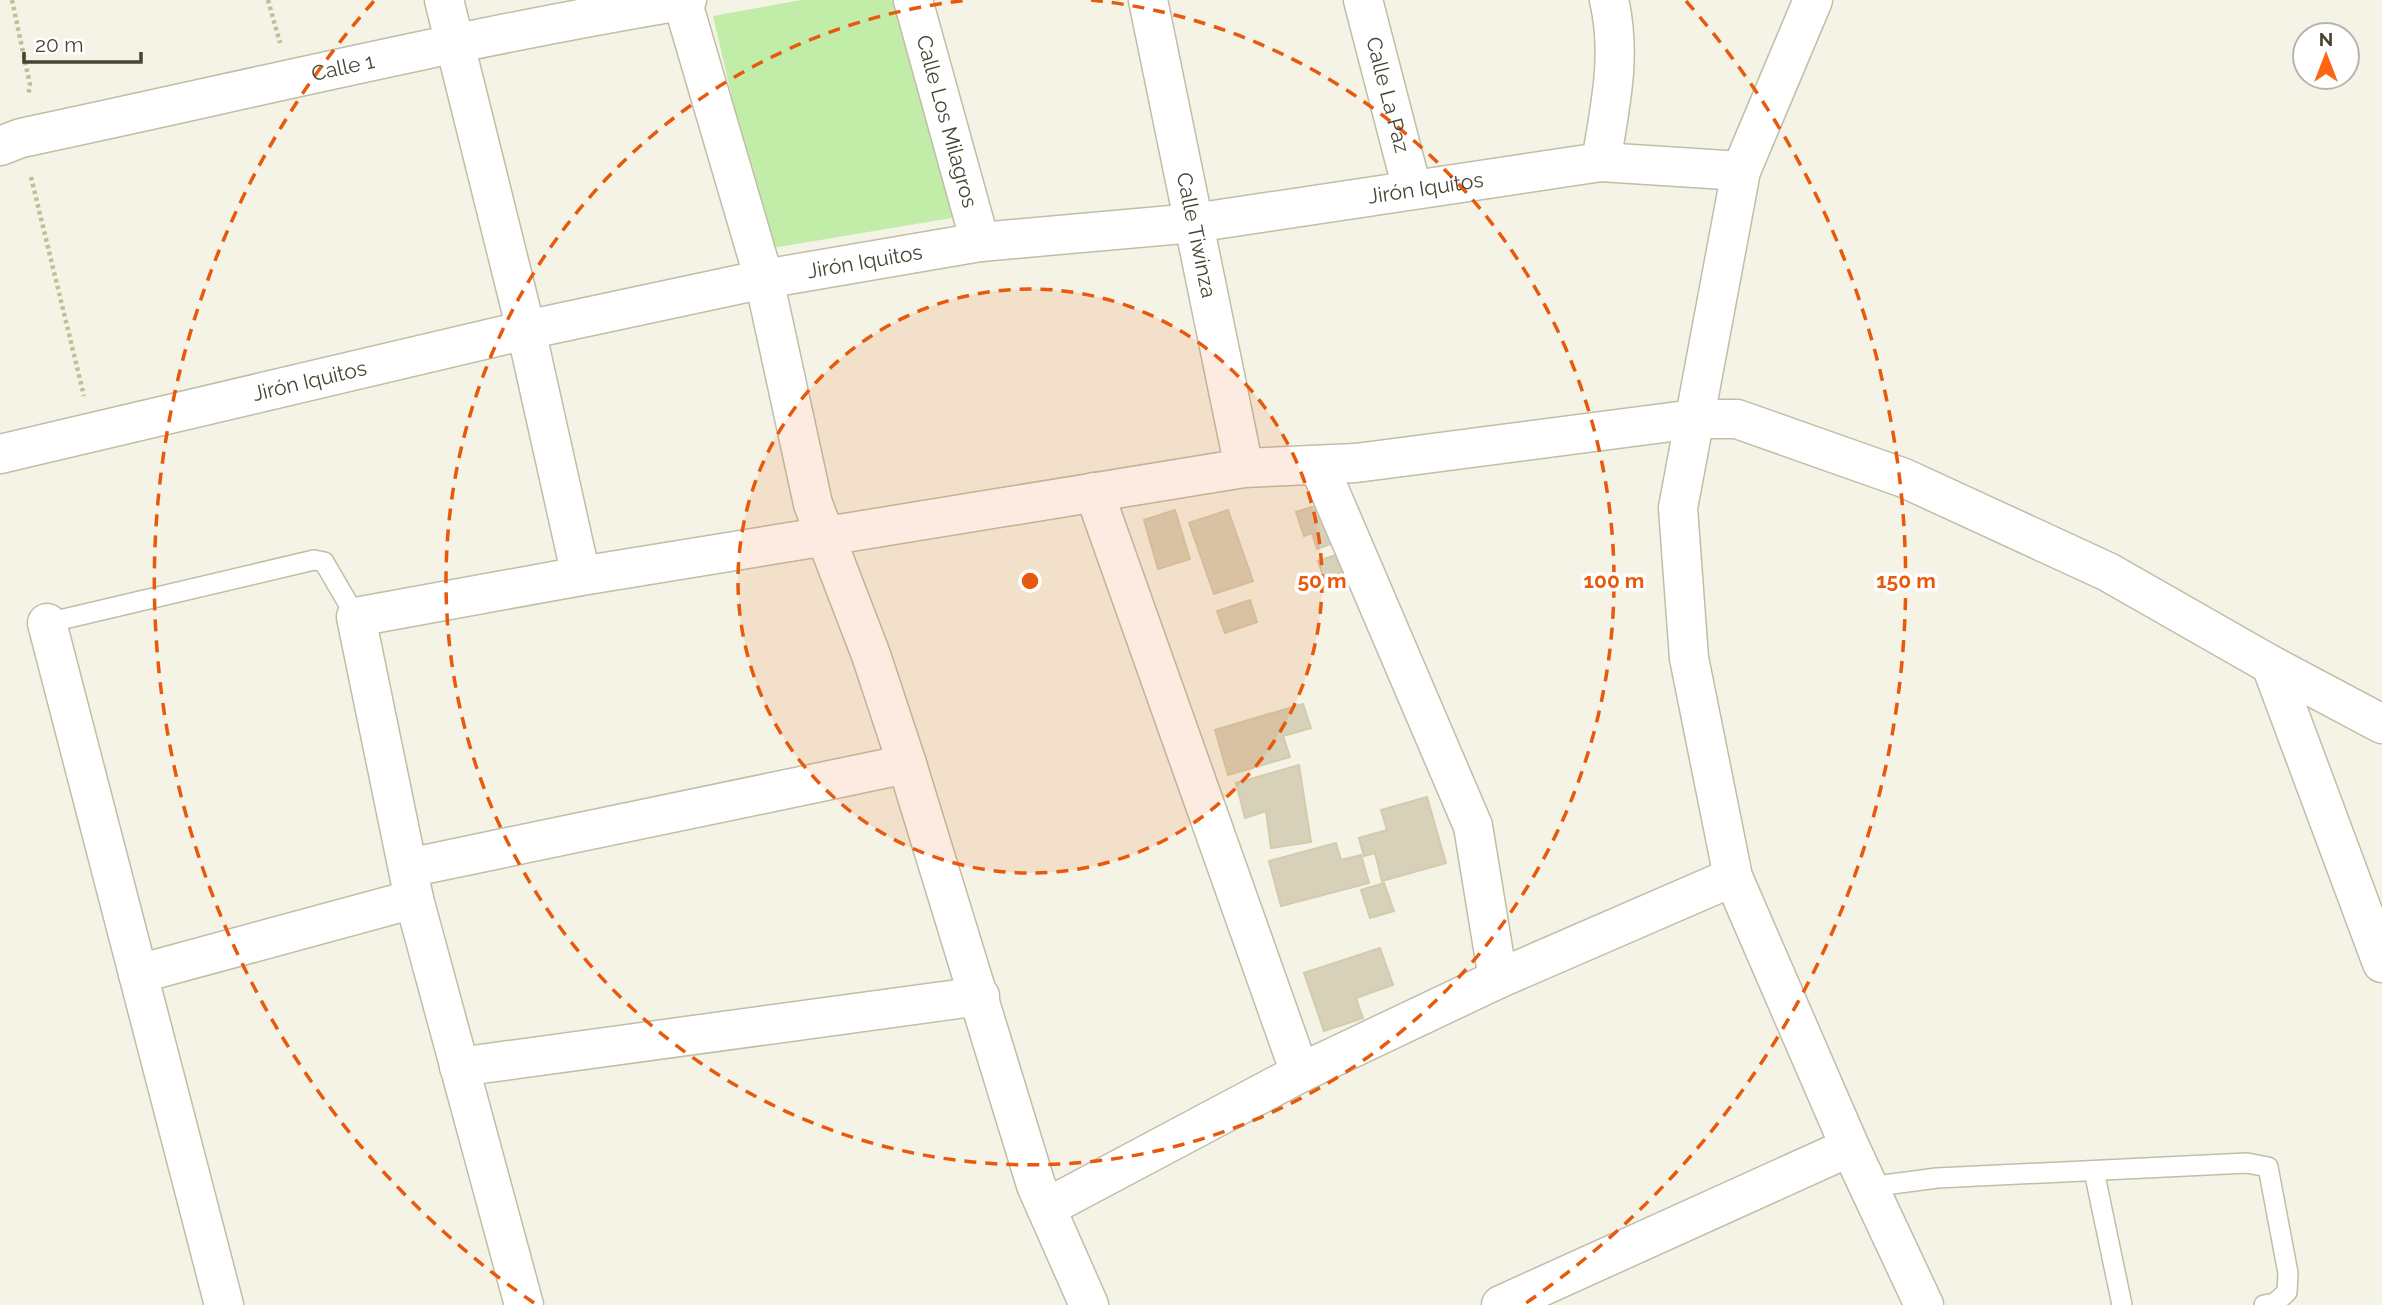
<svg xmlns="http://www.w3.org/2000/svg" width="2382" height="1305" font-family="Raleway,sans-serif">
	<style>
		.green { fill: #c1eda9 }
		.building { fill: #d7d1b9; stroke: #d3cbac; stroke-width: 2 }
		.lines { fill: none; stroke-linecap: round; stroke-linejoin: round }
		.service-casing { stroke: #c1bda7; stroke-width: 22 }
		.minor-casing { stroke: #c1bda7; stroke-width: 41 }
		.path { stroke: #c4bd96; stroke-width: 4.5; stroke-dasharray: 3.5 3.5; stroke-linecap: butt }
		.service { stroke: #fff; stroke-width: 19 }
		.minor { stroke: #fff; stroke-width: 38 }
		.ring { fill: none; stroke: #e8590c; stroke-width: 3.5; stroke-dasharray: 12 9 }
		.labels { text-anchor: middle; stroke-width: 7; stroke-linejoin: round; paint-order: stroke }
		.street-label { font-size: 21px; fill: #484434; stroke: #fff }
		.centre { fill: #e8590c; stroke: #fff; stroke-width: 3.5 }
		.ring-label { font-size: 21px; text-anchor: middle; font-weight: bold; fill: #e8590c; stroke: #fff; stroke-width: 7; stroke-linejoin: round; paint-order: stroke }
	</style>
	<rect width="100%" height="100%" fill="#f4f3e5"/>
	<!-- green -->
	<path class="green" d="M801 0H895L957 217 767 249 713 16Z"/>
	<!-- building -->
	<g class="building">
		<path d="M1327 502 1339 541 1317 549 1312 533 1304 536 1296 512Z"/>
		<path d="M1175 510 1190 559 1158 569 1144 520Z"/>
		<path d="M1228 510 1253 581 1214 594 1189 523Z"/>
		<path d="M1339 554 1345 571 1324 578 1318 561Z"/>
		<path d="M1250 600 1257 622 1225 633 1217 611Z"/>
		<path d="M1303 704 1311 728 1283 736 1290 757 1228 775 1215 730Z"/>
		<path d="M1299 765 1311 842 1271 848 1266 811 1245 818 1236 783Z"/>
		<path d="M1427 797 1446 863 1382 881 1375 853 1364 856 1359 838 1387 830 1381 810Z"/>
		<path d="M1336 843 1341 860 1361 855 1369 883 1281 906 1269 861Z"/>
		<path d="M1384 883 1394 911 1370 918 1361 890Z"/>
		<path d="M1380 948 1393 985 1356 998 1363 1018 1324 1031 1304 973Z"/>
	</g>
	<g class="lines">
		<!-- service casing -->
		<g class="service-casing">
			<g id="service">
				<path d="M47 623 314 560 324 562 356 617"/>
				<path d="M2094 1171 2122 1305"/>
				<path d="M1869 1187 1937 1178 2247 1163 2268 1167 2288 1273 2287 1292 2275 1303 2264 1305"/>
			</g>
		</g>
		<!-- minor casing -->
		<g class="minor-casing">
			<g id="minor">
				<path d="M444 0 526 330 581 576"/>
				<path d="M682 0 764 279 813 504 871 655 907 764 1036 1185 1089 1305"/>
				<path id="s1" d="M913 0 980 242"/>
				<path id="s2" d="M1148 0 1244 468"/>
				<path id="s3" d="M1363 0 1412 189"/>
				<path d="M1813 0 1741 171 1678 508 1689 658 1733 877 1850 1147 1924 1305"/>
				<path id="s4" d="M0 146 21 138C243 91 463 37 687 0"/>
				<path d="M1601 162C1610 107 1622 55 1609 0"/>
				<path id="s5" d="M0 454 526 330 764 279 980 242 1194 223 1601 162 1741 171"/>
				<path d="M1319 466 1473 826 1498 979"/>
				<path d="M1094 492 1300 1073"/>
				<path d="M47 623 224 1305"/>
				<path d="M2271 665 2382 963"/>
				<path d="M408 868 907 764"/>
				<path d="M138 974 414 899"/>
				<path d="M459 1067 980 996"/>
				<path d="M1046 1208 1300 1073 1498 979 1733 877"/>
				<path d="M524 1305 414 899 356 617 581 576 1244 468 1356 463 1694 419H1737L1904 478 2108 572 2271 665 2382 724"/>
				<path d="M1501 1305 1850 1147"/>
			</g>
		</g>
		<!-- path -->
		<g class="path">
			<path d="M12 0 30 85 28 96"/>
			<path d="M268 0 280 43"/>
			<path d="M31 177 84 396"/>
		</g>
		<!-- service -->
		<use href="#service" class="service"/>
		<!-- minor -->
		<use href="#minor" class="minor"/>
	</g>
	<!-- distance rings -->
	<circle cx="1030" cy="581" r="292" fill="#e8590c" fill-opacity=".12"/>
	<g class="ring">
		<circle cx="1030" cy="581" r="292"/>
		<path d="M1091 0A584 584 0 1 1 969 0"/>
		<path d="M534 1303A876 876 0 0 1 374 1M1686 1A876 876 0 0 1 1526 1303"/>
	</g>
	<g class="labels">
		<!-- street labels -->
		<g class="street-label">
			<text dy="7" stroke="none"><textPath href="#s4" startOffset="352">Calle 1</textPath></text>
			<text dy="7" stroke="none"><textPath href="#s3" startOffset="98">Calle La Paz</textPath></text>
			<text dy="7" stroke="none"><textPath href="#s1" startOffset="126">Calle Los Milagros</textPath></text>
			<text dy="7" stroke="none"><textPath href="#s5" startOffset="1452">Jirón Iquitos</textPath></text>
			<text dy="7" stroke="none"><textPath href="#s2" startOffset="240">Calle Tiwinza</textPath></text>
			<text dy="7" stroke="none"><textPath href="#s5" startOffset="886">Jirón Iquitos</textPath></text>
			<text dy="7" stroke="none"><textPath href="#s5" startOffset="318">Jirón Iquitos</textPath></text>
		</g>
	</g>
	<circle cx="1030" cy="581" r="10" class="centre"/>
	<g class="ring-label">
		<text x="1322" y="588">50 m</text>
		<text x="1614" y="588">100 m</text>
		<text x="1906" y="588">150 m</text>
	</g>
	<!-- north arrow -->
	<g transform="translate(2326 56)"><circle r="33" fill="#ffffff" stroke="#b6b4ae" stroke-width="2"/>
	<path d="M0-5L12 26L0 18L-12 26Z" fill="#ff6411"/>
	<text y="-10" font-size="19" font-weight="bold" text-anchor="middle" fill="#484434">N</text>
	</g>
	<!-- scale -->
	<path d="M24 52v10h117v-10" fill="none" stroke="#484434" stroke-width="3.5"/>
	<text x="35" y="52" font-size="21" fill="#484434" stroke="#ffffff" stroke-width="5" paint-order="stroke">20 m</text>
</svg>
